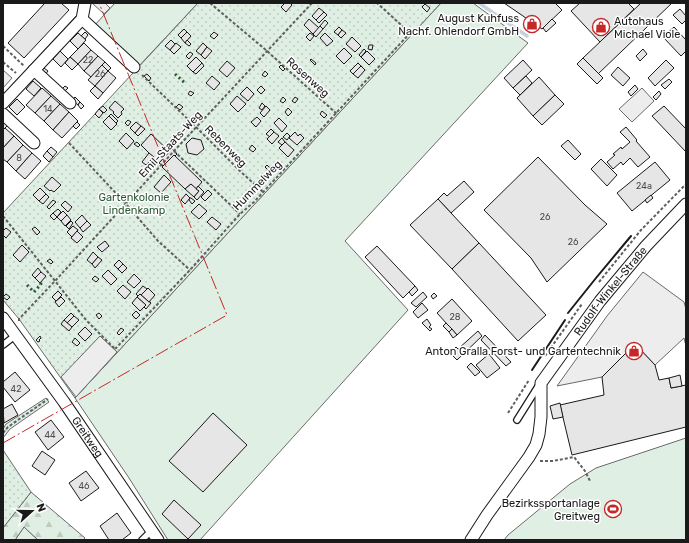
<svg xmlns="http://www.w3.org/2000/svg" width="689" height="543" font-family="Rubik,sans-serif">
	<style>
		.grass { fill: #e0efe3; stroke: #6a6a6a }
		.forest { fill: url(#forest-firs); stroke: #6a6a6a }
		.park { fill: url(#park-dots); stroke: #6a6a6a }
		.parking { fill: #ededed; stroke: #6a6a6a }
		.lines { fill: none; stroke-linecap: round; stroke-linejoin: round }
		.stream { stroke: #c6d2dc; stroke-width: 3.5 }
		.building { fill: #e6e6e6; stroke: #1a1a1a }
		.lane-casing { stroke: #1a1a1a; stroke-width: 8 }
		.street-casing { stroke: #1a1a1a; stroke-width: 13 }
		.path { stroke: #5f5f5f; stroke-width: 2; stroke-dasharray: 3 2; stroke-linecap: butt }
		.lane { stroke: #fff; stroke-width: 5.5 }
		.street { stroke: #fff; stroke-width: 11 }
		.hedge { stroke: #2b5a34; stroke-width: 3; stroke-dasharray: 2 3; stroke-linecap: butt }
		.wall { stroke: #1a1a1a; stroke-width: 2 }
		.power { stroke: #c62828; stroke-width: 1; stroke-dasharray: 14 3 2 3; stroke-linecap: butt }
		.labels { text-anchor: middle; stroke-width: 3; stroke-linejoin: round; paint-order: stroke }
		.number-label { font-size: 9px; fill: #4d4d4d }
		.poi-label { font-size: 11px; fill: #1a1a1a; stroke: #fff; text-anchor: end }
		.street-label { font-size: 11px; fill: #1a1a1a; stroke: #fff }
		.park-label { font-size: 11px; fill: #2b5a34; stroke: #fff }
	</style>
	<defs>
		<pattern id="forest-firs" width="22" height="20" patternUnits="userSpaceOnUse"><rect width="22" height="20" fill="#e0efe3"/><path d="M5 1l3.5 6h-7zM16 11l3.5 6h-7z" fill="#c0ccc2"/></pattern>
		<pattern id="park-dots" width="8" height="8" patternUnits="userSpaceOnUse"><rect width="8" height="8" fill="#e0efe3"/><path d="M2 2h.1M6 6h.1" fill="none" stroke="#c0ccc2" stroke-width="1.8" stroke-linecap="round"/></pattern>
	</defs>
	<rect width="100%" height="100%" fill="#fff"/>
	<!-- grass -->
	<g class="grass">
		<path d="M115 3H198L138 67 94 26Z"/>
		<path d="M441 3H473L528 43 345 241 408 310 200 540H168L129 478 75 398Z"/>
		<path d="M686 438V540H504L508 535 570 484 596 468Z"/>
		<path d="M24 527 38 540H15Z"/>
	</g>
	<!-- forest -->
	<path class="forest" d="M31 492 85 538 83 540H38L24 527 15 540H3V528Z"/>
	<!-- park -->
	<g class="park">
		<path d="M198 3H441L75 398 19 319 3 300V213Z"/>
		<path d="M46 398 49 402 10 429 3 438V429L6 424Z"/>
		<path d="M3 450 31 492 3 528Z"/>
	</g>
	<!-- parking -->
	<g class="parking">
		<path d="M92 3H105L110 8 104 14Z"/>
		<path d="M76 16 78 19 13 89 10 87Z"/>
		<path d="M3 70 12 78 3 88Z"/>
		<path d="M642 88 654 101 632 122 619 109Z"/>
		<path d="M643 272 684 302 686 309V346L684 338 655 365 635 344 602 377 557 386 607 316Z"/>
		<path d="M100 336 117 352 76 397 61 377Z"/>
	</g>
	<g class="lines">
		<!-- stream -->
		<path class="stream" d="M479 3 527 36"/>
	</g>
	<!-- building -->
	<g class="building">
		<path d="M45 3H61L69 10 24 58 8 43Z"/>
		<path d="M285 3H290L292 5 286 12 281 7Z"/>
		<path d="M504 3H555L562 10 542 29Z"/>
		<path d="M580 3H628L634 9 600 42 571 11Z"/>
		<path d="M641 3H672L598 74 583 58Z"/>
		<path d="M425 4 430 8 427 12 422 7Z"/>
		<path d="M319 8 324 12 316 20 312 16Z"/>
		<path d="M680 9 686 16V20L682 24 673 15Z"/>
		<path d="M324 12 327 15 319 23 316 20Z"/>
		<path d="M309 19 319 28 313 34 304 25Z"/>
		<path d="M552 19 556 23 546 32 543 28Z"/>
		<path d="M325 20 328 23 323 29 320 26Z"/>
		<path d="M320 26 323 29 316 37 313 34Z"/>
		<path d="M339 27 342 30 338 35 334 32Z"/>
		<path d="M674 27 686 40V51L681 56 663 37Z"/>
		<path d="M184 29 187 32 181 38 178 35Z"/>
		<path d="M342 30 346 33 341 38 338 35Z"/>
		<path d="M85 32 88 35 85 39 81 36Z"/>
		<path d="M187 32 191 36 185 43 181 38Z"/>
		<path d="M214 32 218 35 214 39 210 36Z"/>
		<path d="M78 33 86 40 78 49 70 41Z"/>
		<path d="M310 33 314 36 310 41 306 37Z"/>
		<path d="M325 33 333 41 327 46 320 38Z"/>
		<path d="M352 37 361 46 355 52 346 44Z"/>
		<path d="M171 40 175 44 170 50 165 46Z"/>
		<path d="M187 40 191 44 189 46 185 43Z"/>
		<path d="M84 43 91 50 78 64 70 57Z"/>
		<path d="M176 43 181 47 174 54 170 50Z"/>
		<path d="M203 43 207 47 201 55 196 51Z"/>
		<path d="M369 45H373L372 50 368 49Z"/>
		<path d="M207 47 212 51 205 59 201 55Z"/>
		<path d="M344 48 352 56 344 64 336 56Z"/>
		<path d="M364 49 366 51 361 57 359 55Z"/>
		<path d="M643 49 647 54 640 61 636 56Z"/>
		<path d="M91 50 98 56 84 71 78 64Z"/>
		<path d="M60 51 68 59 61 67 53 59Z"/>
		<path d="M367 51 375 59 369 65 361 57Z"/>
		<path d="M190 52 193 54 189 59 186 56Z"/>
		<path d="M98 56 105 62 91 77 84 71Z"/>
		<path d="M70 57 78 64 72 70 65 63Z"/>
		<path d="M196 57 202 63 193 72 187 66Z"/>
		<path d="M583 58 603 78 597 84 577 64Z"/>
		<path d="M311 59 316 63 315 65 310 60Z"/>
		<path d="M523 60 532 70 513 88 504 78Z"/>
		<path d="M666 60 674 68 655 86 648 78Z"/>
		<path d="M227 61 235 68 227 77 219 70Z"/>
		<path d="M105 62 111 68 108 71 102 65Z"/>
		<path d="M202 63 204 66 196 74 193 72Z"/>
		<path d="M358 63 361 66 353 74 350 71Z"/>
		<path d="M102 65 108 71 95 86 88 80Z"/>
		<path d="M281 65 285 69 283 71 279 67Z"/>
		<path d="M361 66 365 70 358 78 353 74Z"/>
		<path d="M618 67 630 78 623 86 611 75Z"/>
		<path d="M44 68 48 71 45 75 41 71Z"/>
		<path d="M108 71 116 78 103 93 95 86Z"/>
		<path d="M265 71 268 74 265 77 262 75Z"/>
		<path d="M147 74 151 78 149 81 144 76Z"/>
		<path d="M212 76 220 83 214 90 206 83Z"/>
		<path d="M526 76 532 83 520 95 513 88Z"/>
		<path d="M539 77 555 95 533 116 517 98Z"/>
		<path d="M669 79 672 82 665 89 661 85Z"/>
		<path d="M33 81 41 88 34 96 26 89Z"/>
		<path d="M635 85 638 89 631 96 628 92Z"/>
		<path d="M65 86 68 88 64 92 61 90Z"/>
		<path d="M95 86 103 93 98 99 90 91Z"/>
		<path d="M261 86 265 90 261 94 257 90Z"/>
		<path d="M247 87 254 94 248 101 240 94Z"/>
		<path d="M42 88 51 96 35 113 26 105Z"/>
		<path d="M190 91 194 93 191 96 188 94Z"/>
		<path d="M659 91 661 94 656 100 653 97Z"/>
		<path d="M555 95 564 104 542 125 533 116Z"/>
		<path d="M51 96 60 104 44 121 35 113Z"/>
		<path d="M237 96 246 104 238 112 230 104Z"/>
		<path d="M75 97 80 102 78 105 72 100Z"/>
		<path d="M283 97 286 100 283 103 280 101Z"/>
		<path d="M295 97 298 99 295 103 292 101Z"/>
		<path d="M17 99 25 107 17 115 9 107Z"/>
		<path d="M115 101 124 109 121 112 122 114 118 118 113 113 114 112 109 108Z"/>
		<path d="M80 102 84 106 81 109 78 105Z"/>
		<path d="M262 103 265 106 262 110 259 108Z"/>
		<path d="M60 104 69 112 53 130 44 121Z"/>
		<path d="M179 104 183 107 180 110 176 107Z"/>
		<path d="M103 106 107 110 104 113 99 109Z"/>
		<path d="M266 106 270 110 264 117 260 113Z"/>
		<path d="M664 106 686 129V152L652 116Z"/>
		<path d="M288 108 292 112 288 116 285 112Z"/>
		<path d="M99 109 103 113 99 118 95 114Z"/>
		<path d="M322 111 327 115 324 118 320 114Z"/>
		<path d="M69 112 78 121 62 138 53 130Z"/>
		<path d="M111 114 118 121 116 123 109 116Z"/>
		<path d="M109 116 117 124 111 130 103 122Z"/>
		<path d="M257 117 261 121 256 127 251 122Z"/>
		<path d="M279 118 287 126 282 132 274 123Z"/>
		<path d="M128 120 131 122 128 126 125 123Z"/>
		<path d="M3 121 8 125 3 130Z"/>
		<path d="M77 122 80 125 76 129 73 126Z"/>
		<path d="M136 122 141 126 135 133 130 128Z"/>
		<path d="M141 126 145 129 138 136 135 133Z"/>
		<path d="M626 127 637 140 636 141 650 157 638 167 630 158 623 165 621 162 613 169 607 162 615 155 613 154 621 147 622 149 630 142 620 132Z"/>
		<path d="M5 128 14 136 3 148V130Z"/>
		<path d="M271 129 274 132 270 137 266 134Z"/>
		<path d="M274 132 279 136 272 144 267 139Z"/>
		<path d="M295 132 298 136 300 134 304 138 297 145 289 138Z"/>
		<path d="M126 133 134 141 127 149 119 141Z"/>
		<path d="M287 133 290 136 287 140 283 137Z"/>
		<path d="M151 134 170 152 159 163 141 145Z"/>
		<path d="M14 136 23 145 7 162 3 159V148Z"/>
		<path d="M192 138 201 140 204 149 197 155 188 153 186 144Z"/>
		<path d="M282 138 285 142 282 145 278 142Z"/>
		<path d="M568 140 581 154 575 160 561 146Z"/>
		<path d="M137 142 140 145 138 147 134 144Z"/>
		<path d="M285 142 294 150 288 157 279 148Z"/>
		<path d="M23 145 32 153 16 171 7 162Z"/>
		<path d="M252 145 256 149 253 152 249 149Z"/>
		<path d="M51 147 57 152 53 157 47 151Z"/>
		<path d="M172 149 177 154 175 156 174 155 163 166 159 163Z"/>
		<path d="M231 150 234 154 231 156 228 153Z"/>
		<path d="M47 151 53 157 49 162 43 156Z"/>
		<path d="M32 153 41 161 25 179 16 171Z"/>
		<path d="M149 153 154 157 146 165 142 162Z"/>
		<path d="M174 155 202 182 196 189 191 184 185 189 162 167Z"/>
		<path d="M538 157 585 205 607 224 547 282 531 258 484 210Z"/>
		<path d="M601 159 617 175 607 186 591 169Z"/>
		<path d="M655 162 670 180 632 211 617 193Z"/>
		<path d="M267 165 271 169 269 171 265 167Z"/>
		<path d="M164 175 171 182 161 193 154 187Z"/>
		<path d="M52 177 61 185 54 192 51 190 50 191 44 186Z"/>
		<path d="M464 181 474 192 451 213 438 199 444 193 447 196Z"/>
		<path d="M191 184 199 191 194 197 185 189Z"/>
		<path d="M198 186 204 192 197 200 194 197 199 191 196 189Z"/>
		<path d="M40 188 46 194 39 201 33 195Z"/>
		<path d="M208 190 212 194 205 201 201 197Z"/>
		<path d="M46 194 49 197 43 204 39 201Z"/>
		<path d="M186 194 190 198 185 204 181 200Z"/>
		<path d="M651 195 653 198 647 203 645 200Z"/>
		<path d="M190 198H191L195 201 192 204 189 200Z"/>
		<path d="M438 199 479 243 452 269 410 225Z"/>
		<path d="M53 200 56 202 49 209 47 207Z"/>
		<path d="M65 201 72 207 68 212 61 205Z"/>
		<path d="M199 204 207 211 199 219 191 212Z"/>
		<path d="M58 209 61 212 57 217 53 213Z"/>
		<path d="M63 211 67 215 61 221 57 217Z"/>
		<path d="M53 213 57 217 54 220 50 216Z"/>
		<path d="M67 215 71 220 65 226 61 221Z"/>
		<path d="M82 215 87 221 80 228 75 222Z"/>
		<path d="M212 217 221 224 216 230 207 222Z"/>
		<path d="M71 221 73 223 69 229 66 226Z"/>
		<path d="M87 221 91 225 83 232 80 228Z"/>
		<path d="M73 226 78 230 72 237 67 232Z"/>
		<path d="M35 227 40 232 37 235 32 229Z"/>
		<path d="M6 228 11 232 6 238 3 235V231Z"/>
		<path d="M77 231 83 237 77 243 71 238Z"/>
		<path d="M105 241 109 246 102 252 97 247Z"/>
		<path d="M479 243 546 315 518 341 452 269Z"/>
		<path d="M22 245 29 252 20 262 13 255Z"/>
		<path d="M377 246 415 286 403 298 365 257Z"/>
		<path d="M93 252 98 257 92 264 87 260Z"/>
		<path d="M98 257 102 260 95 268 92 264Z"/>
		<path d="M50 259 53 262 51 264 47 261Z"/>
		<path d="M119 260 123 264 118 269 114 265Z"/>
		<path d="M123 264 127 268 122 273 118 269Z"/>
		<path d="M38 268 41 272 35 278 32 275Z"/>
		<path d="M108 270 117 279 111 285 102 276Z"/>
		<path d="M41 272 46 276 40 283 35 278Z"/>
		<path d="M134 274 141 281 134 288 127 282Z"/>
		<path d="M95 276 99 279 96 282 92 279Z"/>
		<path d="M123 285 131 292 125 299 117 291Z"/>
		<path d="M143 286 147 289 141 295 140 294 138 296 136 294Z"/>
		<path d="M415 286 418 290 412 296 409 292Z"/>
		<path d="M148 288 155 295 149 302 141 295Z"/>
		<path d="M58 291 62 295 56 301 52 297Z"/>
		<path d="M423 292 427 297 416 307 411 303Z"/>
		<path d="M434 293 437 296 433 299 431 296Z"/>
		<path d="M6 294 10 297 7 300 3 297Z"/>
		<path d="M140 294 149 302H150L151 303 146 309 144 307 146 305 137 297Z"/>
		<path d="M61 297 65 301 59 307 55 302Z"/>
		<path d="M137 297 146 305 140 311 132 303Z"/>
		<path d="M452 299 472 321 457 335 437 313Z"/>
		<path d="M422 303 428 310 418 318 413 312Z"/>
		<path d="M136 311 140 315 136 319 132 315Z"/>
		<path d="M71 313 74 316 67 323 64 320Z"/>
		<path d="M99 313 102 316 99 319 96 315Z"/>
		<path d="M74 316 79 320 72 327 67 323Z"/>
		<path d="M427 319 431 325 429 327 432 329 430 331 422 323Z"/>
		<path d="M64 320 72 327 69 331 61 324Z"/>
		<path d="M446 323 452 329 449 332 443 326Z"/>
		<path d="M85 327 92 334 85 341 78 334Z"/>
		<path d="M121 328 124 330 119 335 117 333Z"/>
		<path d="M452 329 457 335 453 338 449 332Z"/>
		<path d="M478 331 482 336 457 360 450 353 456 347 458 349Z"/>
		<path d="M485 335 511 362 506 366 481 340Z"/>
		<path d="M40 336 41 338 39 340 40 341 38 342 36 340Z"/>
		<path d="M75 338 80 343 77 346 72 342Z"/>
		<path d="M635 344 655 365 659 380 669 378 671 388 686 385V427L572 455 560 405 604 395 602 377Z"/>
		<path d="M489 354 500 368 487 378 476 365Z"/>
		<path d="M471 363 480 372 475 376 467 367Z"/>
		<path d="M15 372 30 390 15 402 3 387V382Z"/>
		<path d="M680 375 682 386 671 388 669 378Z"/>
		<path d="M560 403 563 417 553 419 550 406Z"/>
		<path d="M12 404 18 415 4 423 3 409Z"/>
		<path d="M213 413 247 445 203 492 169 461Z"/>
		<path d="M51 420 64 437 48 450 35 432Z"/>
		<path d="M42 451 55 460 45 475 32 466Z"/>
		<path d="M86 471 99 488 81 501 69 483Z"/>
		<path d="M174 500 201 525 188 539 162 514Z"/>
		<path d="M117 513 131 533 122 540H109L100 526Z"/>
	</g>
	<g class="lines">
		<!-- lane casing -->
		<g class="lane-casing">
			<g id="lane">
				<path d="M3 345 16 335"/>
				<path d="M517 420 539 385"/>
				<path d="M142 540 152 530"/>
			</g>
		</g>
		<!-- street casing -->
		<g class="street-casing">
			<g id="street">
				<path d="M82 19 134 67"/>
				<path d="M34 70 70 103"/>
				<path d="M3 103 82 19 85 3"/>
				<path d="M3 114 34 143"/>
				<path id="s1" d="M3 318 64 402 158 540"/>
				<path id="s2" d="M471 540 487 515 529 457 536 445 539 434 541 417V383L600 301 646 246 686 204"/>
			</g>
		</g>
		<!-- path -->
		<g class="path">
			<path d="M210 3 267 51 337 114"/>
			<path d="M3 46 24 66"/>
			<path d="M3 62 16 73"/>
			<path d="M142 75 196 127 240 171 263 192"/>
			<path d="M69 143 126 204 158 241 190 270"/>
			<path d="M174 151 240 214"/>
			<path d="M3 216 55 281 86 320 115 349"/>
			<path d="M599 282 641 230 686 184"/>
			<path d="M19 321V319L55 281 174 151 312 3"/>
			<path d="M115 349 190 270 240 214 254 202 410 33 377 3"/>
			<path d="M545 356 582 304"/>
			<path d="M508 413 529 380"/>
			<path d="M3 433 8 427 48 399"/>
			<path d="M540 461H553L574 457 585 471 590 481"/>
		</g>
		<!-- lane -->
		<use href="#lane" class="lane"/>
		<!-- street -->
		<use href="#street" class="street"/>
		<!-- hedge -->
		<g class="hedge">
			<path d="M175 74 185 83"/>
			<path d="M27 285 34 292 41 284 40 283"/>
		</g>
		<!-- wall -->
		<g class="wall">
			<path d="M568 313 596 278 631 236"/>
			<path d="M532 370 565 320"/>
		</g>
		<!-- power -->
		<path class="power" d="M3 443 227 315 99 3"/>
	</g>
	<!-- icons -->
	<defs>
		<g id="shop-ring" transform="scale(0.9)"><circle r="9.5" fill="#fff" stroke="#c62828" stroke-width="1.5"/><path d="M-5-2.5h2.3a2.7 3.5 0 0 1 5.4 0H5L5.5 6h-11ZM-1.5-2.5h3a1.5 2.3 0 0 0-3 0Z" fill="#c62828"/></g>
		<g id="stadium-ring" transform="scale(0.9)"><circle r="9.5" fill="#fff" stroke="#c62828" stroke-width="1.5"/><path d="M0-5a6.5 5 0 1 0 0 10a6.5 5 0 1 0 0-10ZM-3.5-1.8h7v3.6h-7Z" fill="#c62828"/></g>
	</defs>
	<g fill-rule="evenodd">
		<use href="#shop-ring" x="532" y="24"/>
		<use href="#shop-ring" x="601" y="27"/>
		<use href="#shop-ring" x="634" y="351"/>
		<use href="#stadium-ring" x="613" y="509"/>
	</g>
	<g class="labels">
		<!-- number labels -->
		<g class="number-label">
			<text x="88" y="63">22</text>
			<text x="100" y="77">26</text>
			<text x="48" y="112">14</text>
			<text x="19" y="161">8</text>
			<text x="644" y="189">24a</text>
			<text x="545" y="220">26</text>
			<text x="573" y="245">26</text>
			<text x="455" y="320">28</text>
			<text x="16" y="392">42</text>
			<text x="50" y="438">44</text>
			<text x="84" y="489">46</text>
		</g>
		<!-- poi labels -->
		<g class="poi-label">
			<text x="519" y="22">August Kuhfuss<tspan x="519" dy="13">Nachf. Ohlendorf GmbH</tspan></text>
			<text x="614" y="25" text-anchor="start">Autohaus<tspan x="614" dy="13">Michael Viole</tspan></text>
			<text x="621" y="355">Anton Gralla Forst- und Gartentechnik</text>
			<text x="600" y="507">Bezirkssportanlage<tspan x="600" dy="13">Greitweg</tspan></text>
		</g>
		<!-- street labels -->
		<g class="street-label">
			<text transform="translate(308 77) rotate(42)" y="4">Rosenweg</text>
			<text transform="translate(170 144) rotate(-47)" y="4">Emil-Staats-Weg</text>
			<text transform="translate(226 146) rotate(45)" y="4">Rebenweg</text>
			<text transform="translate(257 185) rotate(-46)" y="4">Hummelweg</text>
			<text dy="4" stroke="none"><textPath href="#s2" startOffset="293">Rudolf-Winkel-Straße</textPath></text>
			<text dy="4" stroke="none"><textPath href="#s1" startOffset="146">Greitweg</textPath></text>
		</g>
		<!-- park labels -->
		<g class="park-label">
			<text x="134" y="201">Gartenkolonie<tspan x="134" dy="13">Lindenkamp</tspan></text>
		</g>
	</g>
	<!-- border -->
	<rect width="689" height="543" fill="none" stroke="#1a1a1a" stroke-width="8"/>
	<!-- north arrow -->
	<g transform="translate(32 511) rotate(69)" stroke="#ffffff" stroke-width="3" paint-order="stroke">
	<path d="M0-3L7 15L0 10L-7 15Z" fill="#1a1a1a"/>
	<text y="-6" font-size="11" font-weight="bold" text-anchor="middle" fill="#1a1a1a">N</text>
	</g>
</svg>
